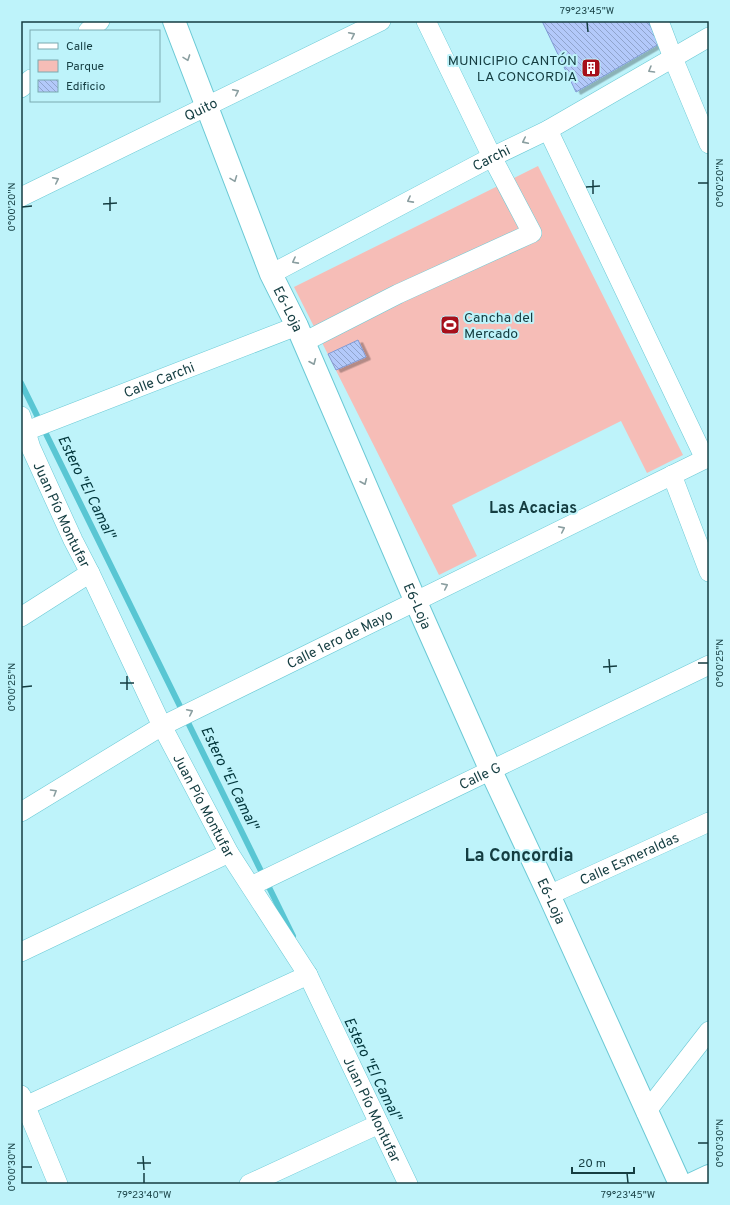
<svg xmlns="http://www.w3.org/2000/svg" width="730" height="1205" font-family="Overpass,sans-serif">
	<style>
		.green { fill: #f6bdb7 }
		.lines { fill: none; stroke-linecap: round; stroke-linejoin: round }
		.stream { stroke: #59c6d3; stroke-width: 6 }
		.building { fill: url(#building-back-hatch); stroke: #809ad4; filter: url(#shadow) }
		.minor-casing { stroke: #6bc9d5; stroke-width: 20 }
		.secondary-casing { stroke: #6bc9d5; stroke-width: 24 }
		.minor { stroke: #fff; stroke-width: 19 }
		.secondary { stroke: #fff; stroke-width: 22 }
		.oneway { stroke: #8a9ea0 }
		.ticks { fill: none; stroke: #143d41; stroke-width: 1.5 }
		.labels { text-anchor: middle; stroke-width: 4; stroke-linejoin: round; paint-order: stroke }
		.poi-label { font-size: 14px; fill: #143d41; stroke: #bef3fa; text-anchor: end }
		.street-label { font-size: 14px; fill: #143d41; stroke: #bef3fa }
		.water-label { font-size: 15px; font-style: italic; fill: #00353a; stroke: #bef3fa }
		.quarter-label { font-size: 16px; font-weight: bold; fill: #143d41; stroke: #bef3fa }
		.district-label { font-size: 18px; font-weight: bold; fill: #143d41; stroke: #bef3fa }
		.neatline { fill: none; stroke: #143d41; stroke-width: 1.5 }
		.ticks-label { font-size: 10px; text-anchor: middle; fill: #143d41 }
	</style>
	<defs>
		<pattern id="building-back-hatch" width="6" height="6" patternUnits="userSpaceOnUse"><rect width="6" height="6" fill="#b3c9fa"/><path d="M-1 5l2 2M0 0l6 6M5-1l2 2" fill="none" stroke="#90a4cc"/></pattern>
		<filter id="shadow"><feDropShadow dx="4.5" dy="2.5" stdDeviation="0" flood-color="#0004"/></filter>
	</defs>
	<rect width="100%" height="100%" fill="#bef3fa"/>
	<!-- green -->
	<path class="green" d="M538 166 683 455 647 473 621 421 452 505 477 556 439 575 294 287Z"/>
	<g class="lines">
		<!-- stream -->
		<path class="stream" d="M21 383 293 936"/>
	</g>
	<!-- building -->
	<g class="building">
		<path d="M542 21H648L659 44 576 92Z"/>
		<path d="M358 340 366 357 336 370 328 354Z"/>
	</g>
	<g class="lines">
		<!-- minor casing -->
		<g class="minor-casing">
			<g id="minor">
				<path d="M659 21 673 58 709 144"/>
				<path d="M88 31 100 21"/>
				<path d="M21 88 31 79"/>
				<path d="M548 130 705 459"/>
				<path id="s1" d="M21 197 381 21"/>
				<path id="s2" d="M271 274 492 157 548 130 709 37"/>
				<path d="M304 342 398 294 532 233 492 157 426 21"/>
				<path id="s3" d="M21 416 31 448 73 540 90 573 162 726 229 853 308 975 408 1184"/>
				<path id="s4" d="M21 433 297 326"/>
				<path d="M672 475 709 572"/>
				<path d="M21 617 90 573"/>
				<path id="s5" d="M21 812 162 726 709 457"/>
				<path id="s6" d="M251 886 709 665"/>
				<path id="s7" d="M549 895 709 822"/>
				<path d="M21 952 229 853"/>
				<path d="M21 1095 58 1184"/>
				<path d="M21 1108 308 975"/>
				<path d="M646 1112 709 1031"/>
				<path d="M249 1184 379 1124"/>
			</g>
		</g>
		<!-- secondary casing -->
		<g class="secondary-casing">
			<g id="secondary">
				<path id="s8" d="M174 21 271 274 297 326 415 600 491 771 549 895 680 1184"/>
				<path d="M692 1184 709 1176"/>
			</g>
		</g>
		<!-- minor -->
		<use href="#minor" class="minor"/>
		<!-- secondary -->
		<use href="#secondary" class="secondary"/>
	</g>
	<!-- one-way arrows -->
	<defs><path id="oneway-chevron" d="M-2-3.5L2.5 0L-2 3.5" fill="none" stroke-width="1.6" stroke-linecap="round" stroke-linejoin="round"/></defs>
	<g class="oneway">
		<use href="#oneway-chevron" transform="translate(352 35) rotate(-26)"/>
		<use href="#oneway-chevron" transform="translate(187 58) rotate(70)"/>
		<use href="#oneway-chevron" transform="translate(651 70) rotate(150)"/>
		<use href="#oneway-chevron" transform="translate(236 92) rotate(-26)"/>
		<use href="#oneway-chevron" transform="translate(525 141) rotate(154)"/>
		<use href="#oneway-chevron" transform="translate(234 179) rotate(69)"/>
		<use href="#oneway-chevron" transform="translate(56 180) rotate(-26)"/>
		<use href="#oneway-chevron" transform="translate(410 200) rotate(152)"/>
		<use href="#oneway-chevron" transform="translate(295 261) rotate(152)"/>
		<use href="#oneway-chevron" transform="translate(313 362) rotate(67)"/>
		<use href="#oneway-chevron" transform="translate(364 482) rotate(67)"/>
		<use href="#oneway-chevron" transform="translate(562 529) rotate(-26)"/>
		<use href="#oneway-chevron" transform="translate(445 586) rotate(-26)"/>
		<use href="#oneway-chevron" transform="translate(190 712) rotate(-26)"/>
		<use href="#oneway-chevron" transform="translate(54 792) rotate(-31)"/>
	</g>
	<!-- ticks -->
	<path class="ticks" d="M587 22 588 32M593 180V194M698 183H708M586 187 600 186M110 197V211M103 204 117 203M22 207 32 206M609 659 610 673M698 663H708M603 667 617 666M127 676V690M120 683H134M22 687 32 686M698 1143H708M143 1156 144 1170M137 1163H151M22 1167H32M144 1173V1183M627 1173 628 1183"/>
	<!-- icons -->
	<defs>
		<g id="building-square" transform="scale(1)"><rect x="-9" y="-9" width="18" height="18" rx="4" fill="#a60f1a" stroke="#bef3fa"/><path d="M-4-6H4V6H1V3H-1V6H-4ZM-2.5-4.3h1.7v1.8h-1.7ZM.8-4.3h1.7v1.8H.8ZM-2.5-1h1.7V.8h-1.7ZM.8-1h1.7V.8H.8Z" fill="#fff"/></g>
		<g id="stadium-square" transform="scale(1)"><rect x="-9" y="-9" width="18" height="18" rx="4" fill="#a60f1a" stroke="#bef3fa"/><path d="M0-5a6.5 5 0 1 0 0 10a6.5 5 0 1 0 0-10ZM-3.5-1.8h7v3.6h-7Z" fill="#fff"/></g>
	</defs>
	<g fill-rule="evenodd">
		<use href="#building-square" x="591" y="68"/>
		<use href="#stadium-square" x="450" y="325"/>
	</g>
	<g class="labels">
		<!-- poi labels -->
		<g class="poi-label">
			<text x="577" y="65">MUNICIPIO CANTÓN<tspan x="577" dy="16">LA CONCORDIA</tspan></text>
			<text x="464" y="322" text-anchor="start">Cancha del<tspan x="464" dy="16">Mercado</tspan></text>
		</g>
		<!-- street labels -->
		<g class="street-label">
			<text dy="5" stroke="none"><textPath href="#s1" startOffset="200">Quito</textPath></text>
			<text dy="5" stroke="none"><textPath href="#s2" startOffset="249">Carchi</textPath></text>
			<text dy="5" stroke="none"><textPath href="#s8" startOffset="310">E6-Loja</textPath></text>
			<text dy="5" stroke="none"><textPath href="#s4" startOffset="148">Calle Carchi</textPath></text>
			<text dy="5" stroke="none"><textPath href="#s3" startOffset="107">Juan Pío Montufar</textPath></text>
			<text dy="5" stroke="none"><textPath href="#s8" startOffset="634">E6-Loja</textPath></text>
			<text dy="5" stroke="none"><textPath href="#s5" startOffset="363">Calle 1ero de Mayo</textPath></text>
			<text dy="5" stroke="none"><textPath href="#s6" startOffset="254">Calle G</textPath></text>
			<text dy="5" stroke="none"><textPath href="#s3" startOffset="431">Juan Pío Montufar</textPath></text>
			<text dy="5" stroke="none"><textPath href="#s7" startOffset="88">Calle Esmeraldas</textPath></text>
			<text dy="5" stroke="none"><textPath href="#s8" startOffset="958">E6-Loja</textPath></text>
			<text dy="5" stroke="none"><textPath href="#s3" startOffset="779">Juan Pío Montufar</textPath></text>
		</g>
		<!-- water labels -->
		<g class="water-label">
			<text transform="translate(87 487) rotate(64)" y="5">Estero "El Camal"</text>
			<text transform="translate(230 778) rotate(64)" y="5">Estero "El Camal"</text>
			<text transform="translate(373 1069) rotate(64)" y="5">Estero "El Camal"</text>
		</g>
		<!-- quarter labels -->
		<g class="quarter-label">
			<text x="533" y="513">Las Acacias</text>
		</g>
		<!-- district labels -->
		<g class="district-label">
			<text x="519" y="861">La Concordia</text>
		</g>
	</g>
	<!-- border -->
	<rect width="730" height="1205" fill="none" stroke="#bef3fa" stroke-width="44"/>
	<!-- legend -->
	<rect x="30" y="30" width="130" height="72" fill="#bef3fa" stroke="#7aaab0"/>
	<rect x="38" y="43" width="20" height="6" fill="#ffffff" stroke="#7aaab0"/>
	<text x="66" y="50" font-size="12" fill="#143d41">Calle</text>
	<rect x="38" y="60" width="20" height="12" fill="#f6bdb7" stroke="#7aaab0"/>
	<text x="66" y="70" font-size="12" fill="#143d41">Parque</text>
	<rect x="38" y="80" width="20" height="12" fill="url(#building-back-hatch)" stroke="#7aaab0"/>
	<text x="66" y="90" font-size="12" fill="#143d41">Edificio</text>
	<!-- scale -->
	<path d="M572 1167v6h62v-6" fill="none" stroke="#143d41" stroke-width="2"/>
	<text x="578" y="1167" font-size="12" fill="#143d41" stroke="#bef3fa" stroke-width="3" paint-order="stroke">20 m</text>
	<rect x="22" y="22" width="686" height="1161" class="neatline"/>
	<g class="ticks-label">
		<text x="587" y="14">79°23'45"W</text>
		<text transform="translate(719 183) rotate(-90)" y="4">0°00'20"N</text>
		<text transform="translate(11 207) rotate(-90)" y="4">0°00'20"N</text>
		<text transform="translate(719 663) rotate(-90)" y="4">0°00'25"N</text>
		<text transform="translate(11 687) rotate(-90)" y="4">0°00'25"N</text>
		<text transform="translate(719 1143) rotate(-90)" y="4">0°00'30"N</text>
		<text transform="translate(11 1167) rotate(-90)" y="4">0°00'30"N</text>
		<text x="144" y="1198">79°23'40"W</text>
		<text x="628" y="1198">79°23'45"W</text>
	</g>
</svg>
